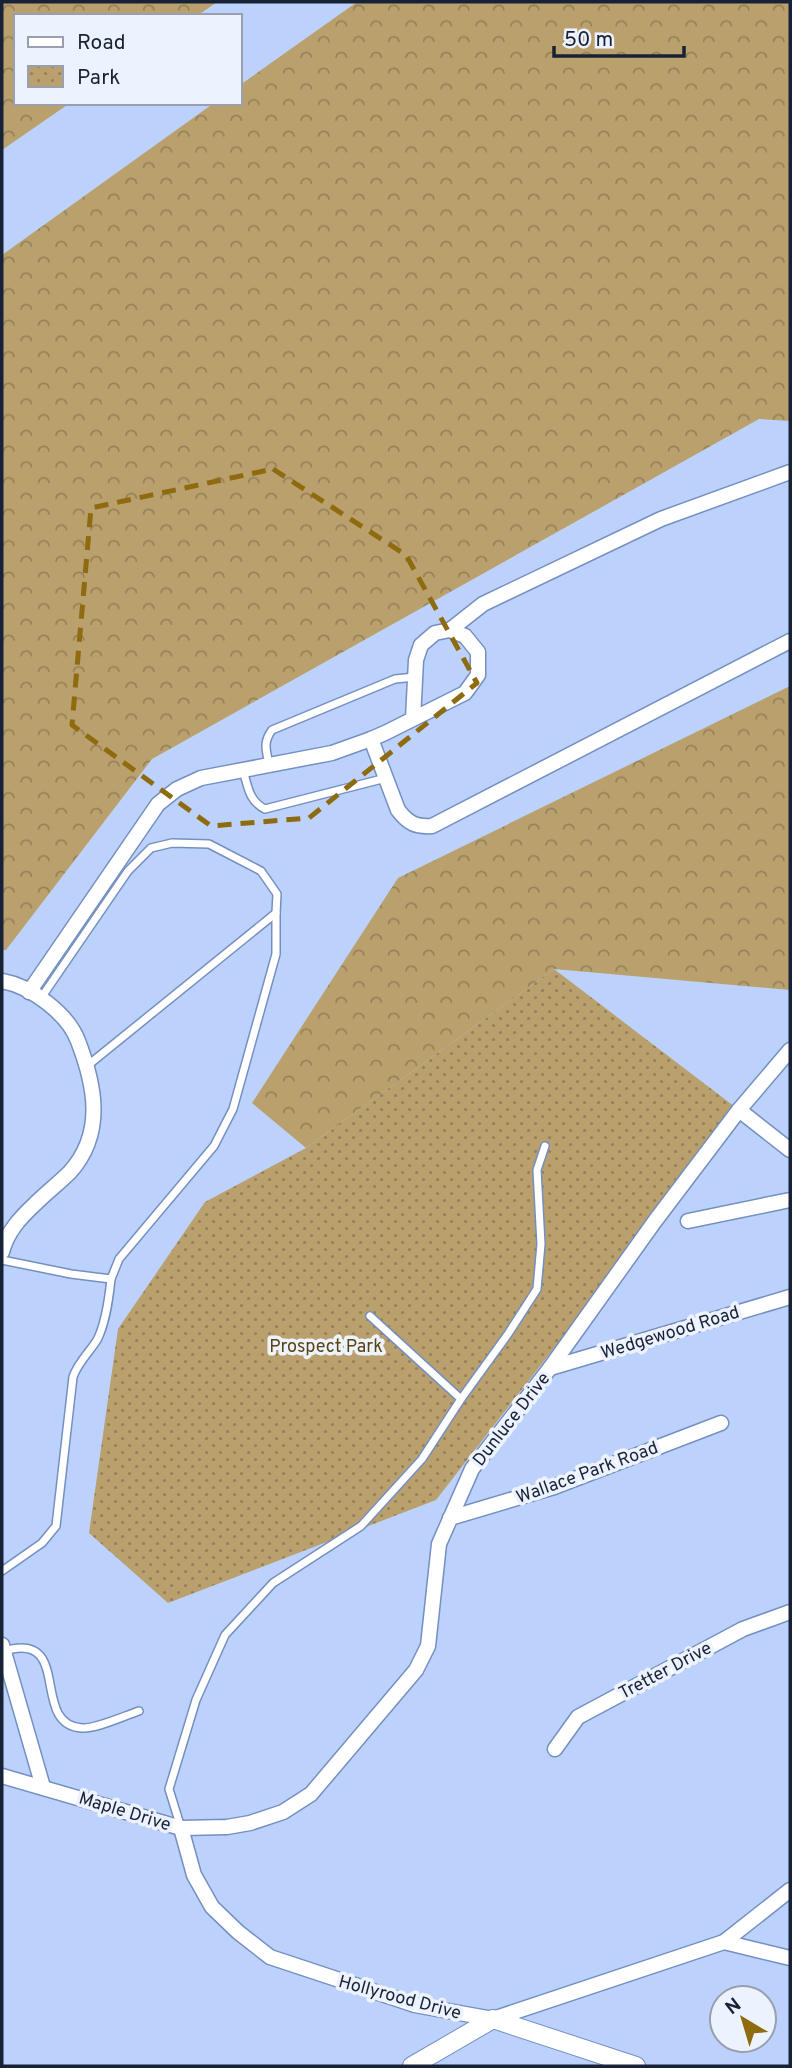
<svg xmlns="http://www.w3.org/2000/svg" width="792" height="2068" font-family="Overpass,sans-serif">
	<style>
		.forest { fill: url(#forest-crowns) }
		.park { fill: url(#park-dots) }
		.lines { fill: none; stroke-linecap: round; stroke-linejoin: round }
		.service-casing { stroke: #758fc1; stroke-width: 10 }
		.minor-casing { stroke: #758fc1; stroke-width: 17 }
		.tertiary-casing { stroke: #758fc1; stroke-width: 20 }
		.service { stroke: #fff; stroke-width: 7 }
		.minor { stroke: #fff; stroke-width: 14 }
		.tertiary { stroke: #fff; stroke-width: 18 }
		.marked { fill: none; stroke: #8f6b10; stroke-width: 5; stroke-dasharray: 14 9; stroke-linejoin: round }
		.labels { text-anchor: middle; stroke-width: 7; stroke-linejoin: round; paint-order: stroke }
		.street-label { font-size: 18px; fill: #182236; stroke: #edf3fe }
		.park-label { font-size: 18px; fill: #5a430f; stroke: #edf3fe }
	</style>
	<defs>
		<pattern id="forest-crowns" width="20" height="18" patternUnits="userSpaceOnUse" patternTransform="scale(1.75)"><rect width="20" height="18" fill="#baa06c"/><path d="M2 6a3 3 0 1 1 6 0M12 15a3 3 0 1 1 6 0" fill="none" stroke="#96825a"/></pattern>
		<pattern id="park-dots" width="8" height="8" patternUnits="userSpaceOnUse" patternTransform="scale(1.75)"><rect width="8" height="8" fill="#baa06c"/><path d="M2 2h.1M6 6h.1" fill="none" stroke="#96825a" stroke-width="1.8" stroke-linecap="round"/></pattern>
	</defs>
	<rect width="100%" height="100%" fill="#bcd2fd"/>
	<!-- forest -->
	<g class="forest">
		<path d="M2 2H217L197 16H16V103H70L2 150Z"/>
		<path d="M357 2H790V421L759 419 152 759 6 950H2V255L214 103H240V85Z"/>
		<path d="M790 686V990L554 969 306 1148 252 1103 398 878Z"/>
	</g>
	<!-- park -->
	<path class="park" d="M554 969 739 1110 436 1500 168 1603 89 1533 118 1329 205 1202 306 1148Z"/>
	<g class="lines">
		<!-- service casing -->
		<g class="service-casing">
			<g id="service">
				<path d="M269 764C266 750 263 742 272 730L395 679 415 677"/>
				<path d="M243 770C248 787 249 801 265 809L386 778"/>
				<path d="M41 998 128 871 151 848 172 843 209 844 261 871 277 894 276 913 87 1066"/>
				<path d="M2 1260 71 1274 111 1279 119 1259 214 1146 233 1109 276 954V913"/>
				<path d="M461 1399 508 1334 537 1289 541 1244 537 1170 545 1146"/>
				<path d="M2 1571 42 1543 56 1526 73 1377C78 1362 89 1353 97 1340 106 1323 109 1298 111 1279"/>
				<path d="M4 1651C74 1630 29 1725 82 1728 96 1729 124 1716 139 1711"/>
				<path d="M181 1828 169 1789 196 1700 225 1635 273 1583 361 1526 422 1459 461 1399 370 1316"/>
			</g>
		</g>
		<!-- minor casing -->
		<g class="minor-casing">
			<g id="minor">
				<path d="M450 630 483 604 661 519 790 472"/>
				<path d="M371 739 398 810C408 823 415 827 432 826L790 641"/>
				<path d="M2 981C31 986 68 1014 78 1041 95 1085 105 1133 70 1172 59 1183 46 1193 35 1204 20 1218 7 1232 2 1252"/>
				<path d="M29 992 158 804 177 789 201 778 332 753 371 739 385 733 465 693 478 675V652L465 636 450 630 435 633 421 645 416 660 413 719"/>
				<path d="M739 1110 790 1150"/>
				<path d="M688 1221 790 1200"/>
				<path d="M550 1368 790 1297"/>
				<path d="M450 1518 554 1487 721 1423"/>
				<path d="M2 1645 43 1787"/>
				<path d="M555 1749 578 1717 743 1629 790 1612"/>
				<path d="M2 1776 181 1828 227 1827 250 1823 283 1812 311 1794 416 1670 428 1646 439 1544 472 1469 550 1368 655 1221 739 1110 790 1050"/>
				<path d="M181 1828 194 1875 212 1907 238 1932 270 1957 415 2005 493 2019 724 1942 790 1890"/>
				<path d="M724 1942 790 1958"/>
			</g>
		</g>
		<!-- tertiary casing -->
		<g class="tertiary-casing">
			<path id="tertiary" d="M412 2066 493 2019 636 2066"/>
		</g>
		<!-- service -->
		<use href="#service" class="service"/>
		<!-- minor -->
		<use href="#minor" class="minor"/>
		<!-- tertiary -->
		<use href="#tertiary" class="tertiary"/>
	</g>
	<!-- marked area -->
	<path class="marked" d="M273 469 406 555 477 683 309 818 211 826 72 725 91 508Z"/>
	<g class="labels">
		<!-- street labels -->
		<g class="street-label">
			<text transform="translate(670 1332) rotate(-17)" y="6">Wedgewood Road</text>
			<text transform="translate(511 1419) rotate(-52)" y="6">Dunluce Drive</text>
			<text transform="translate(587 1472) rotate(-20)" y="6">Wallace Park Road</text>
			<text transform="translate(665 1670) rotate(-28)" y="6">Tretter Drive</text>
			<text transform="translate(125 1811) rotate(17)" y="6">Maple Drive</text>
			<text transform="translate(400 1997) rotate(15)" y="6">Hollyrood Drive</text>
		</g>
		<!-- park labels -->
		<g class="park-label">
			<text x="326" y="1352">Prospect Park</text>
		</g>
	</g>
	<!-- border -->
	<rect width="792" height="2068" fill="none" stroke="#182236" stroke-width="7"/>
	<!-- legend -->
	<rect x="14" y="14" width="228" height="91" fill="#edf3fe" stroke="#989fae" stroke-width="2"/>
	<rect x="28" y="37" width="35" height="10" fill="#ffffff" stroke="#989fae" stroke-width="2"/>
	<text x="77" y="49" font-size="21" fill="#182236">Road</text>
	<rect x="28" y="66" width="35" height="21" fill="url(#park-dots)" stroke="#989fae" stroke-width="2"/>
	<text x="77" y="84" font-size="21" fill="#182236">Park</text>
	<!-- north arrow -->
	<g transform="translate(743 2019) rotate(322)"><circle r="33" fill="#edf3fe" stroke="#989fae" stroke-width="2"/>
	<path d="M0-5L12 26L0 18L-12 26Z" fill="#8f6b10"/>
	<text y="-10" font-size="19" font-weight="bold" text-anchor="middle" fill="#182236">N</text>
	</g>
	<!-- scale -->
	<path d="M554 46v10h130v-10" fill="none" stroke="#182236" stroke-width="3.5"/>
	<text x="564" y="46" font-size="21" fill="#182236" stroke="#edf3fe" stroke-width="5" paint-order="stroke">50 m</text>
</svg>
